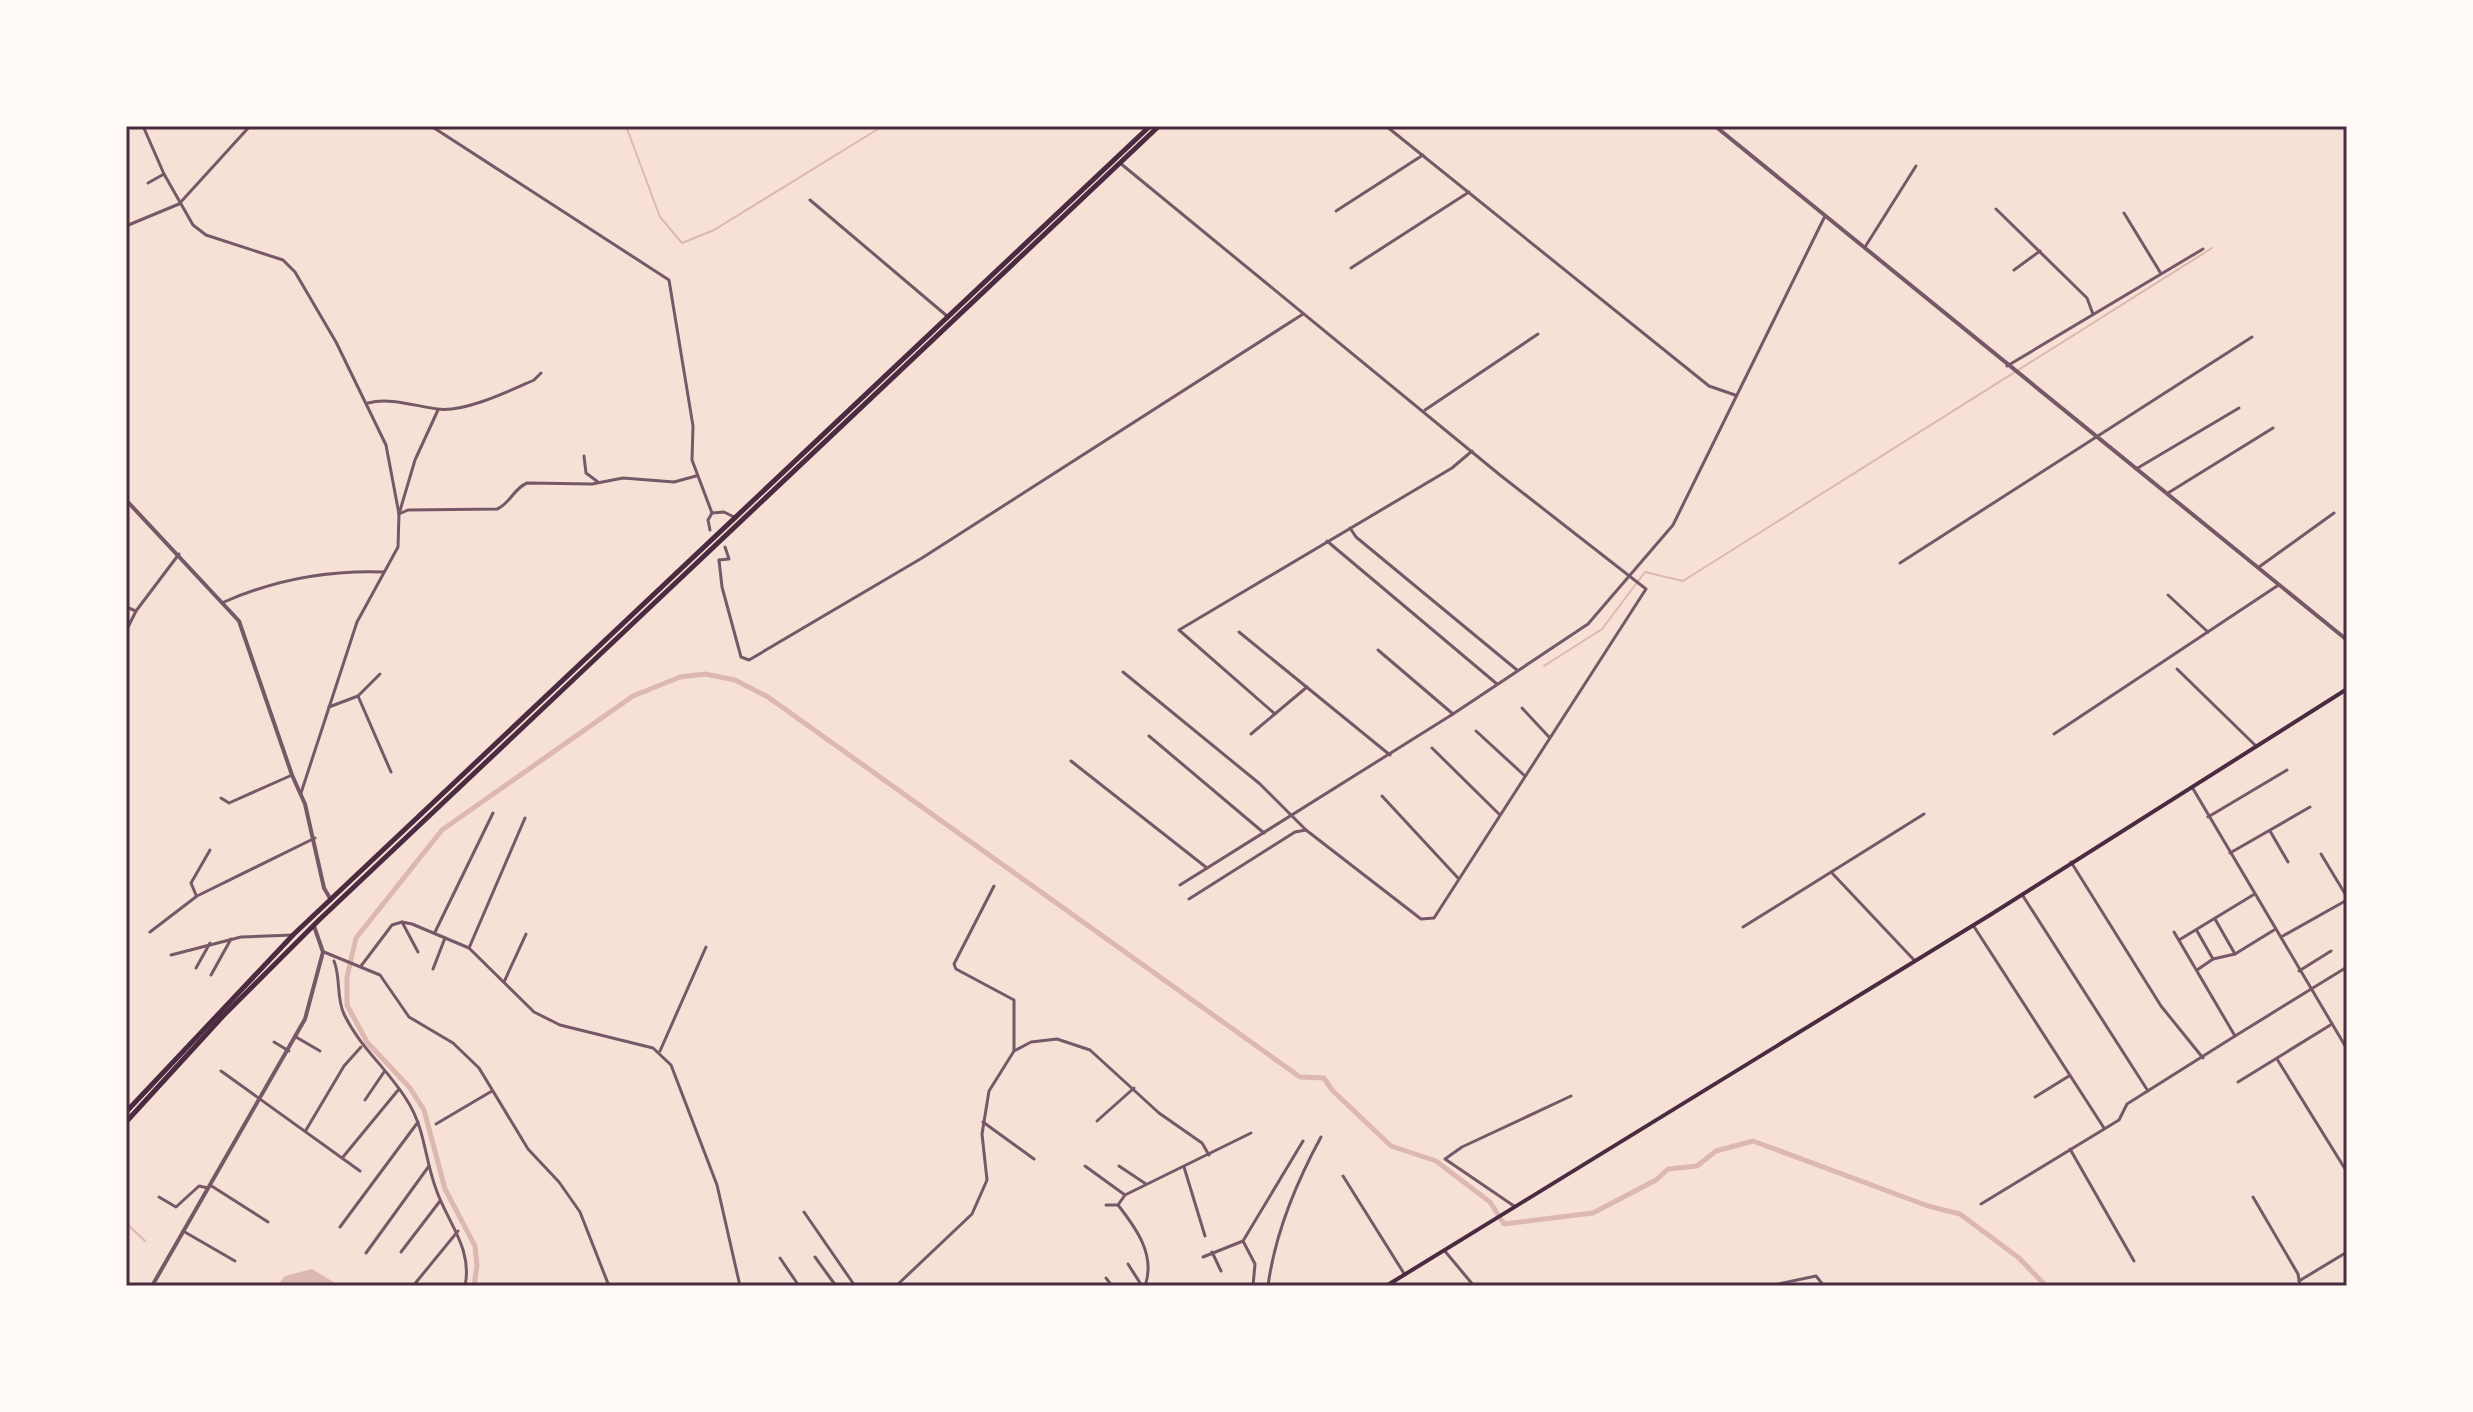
<svg xmlns="http://www.w3.org/2000/svg" width="2473" height="1412" font-family="'Libre Baskerville',serif">
	<style>
		.water { fill: #dcb8b0 }
		.lines { fill: none; stroke-linecap: round; stroke-linejoin: round }
		.stream { stroke: #dcb8b0; stroke-width: 2 }
		.canal { stroke: #dcb8b0; stroke-width: 5 }
		.minor { stroke: #755966; stroke-width: 3 }
		.tertiary { stroke: #755966; stroke-width: 4 }
		.secondary { stroke: #4a2c40; stroke-width: 4 }
		.trunk { stroke: #4a2c40; stroke-width: 5 }
		.neatline { fill: none; stroke: #4a2c40; stroke-width: 3 }
	</style>
	<rect width="100%" height="100%" fill="#f7e1d7"/>
	<!-- water -->
	<path class="water" d="M312 1269 335 1283 367 1286H277L285 1276Z"/>
	<g class="lines">
		<!-- stream -->
		<g class="stream">
			<path d="M626 126 660 217 682 243 714 230 883 126"/>
			<path d="M1544 666 1602 629 1645 572 1683 581 2212 248"/>
			<path d="M126 1223 145 1241"/>
		</g>
		<!-- canal -->
		<path class="canal" d="M474 1286 477 1266 475 1246 445 1189 424 1110 410 1088 367 1042 347 1005V977L356 938 442 830 633 696 680 677 705 674 735 680 768 697 1300 1077 1324 1078 1332 1090 1391 1146 1436 1161 1490 1202 1504 1224 1593 1213 1656 1180 1668 1169 1697 1166 1716 1151 1753 1141 1928 1206 1960 1214 2019 1258 2046 1286"/>
		<!-- minor -->
		<g class="minor">
			<path d="M143 126 164 174 193 225 206 235 283 260 295 272 336 342 386 445 399 514 398 547 357 622 301 793"/>
			<path d="M431 126 669 280 693 426 692 460 712 513"/>
			<path d="M1386 126 1709 386 1735 395"/>
			<path d="M1120 163 1500 475 1646 589 1434 918 1421 919 1306 830 1295 832 1189 899"/>
			<path d="M148 183 164 174"/>
			<path d="M810 200 947 316"/>
			<path d="M1996 209 2087 298 2093 314"/>
			<path d="M1336 211 1423 155"/>
			<path d="M2124 213 2160 272"/>
			<path d="M126 226 179 204 250 126"/>
			<path d="M1865 247 1916 166"/>
			<path d="M1351 268 1469 192"/>
			<path d="M2014 270 2040 251"/>
			<path d="M2007 366 2203 249"/>
			<path d="M368 403C390 397 415 406 437 409 464 413 509 391 534 380L541 373"/>
			<path d="M1425 410 1538 334"/>
			<path d="M584 456 586 473 598 482"/>
			<path d="M2136 469 2239 408"/>
			<path d="M2168 493 2273 428"/>
			<path d="M399 514 408 510 497 509C510 504 513 489 527 483L592 484 623 478 674 482 696 476"/>
			<path d="M399 514 415 460 438 410"/>
			<path d="M1350 528 1356 537 1517 670"/>
			<path d="M710 530 708 520 712 513 724 512 736 518"/>
			<path d="M1327 541 1497 684"/>
			<path d="M719 560 722 587 741 657 749 660 922 558 1303 314"/>
			<path d="M719 560 729 559 725 547"/>
			<path d="M1900 563 2252 337"/>
			<path d="M2259 567 2334 513"/>
			<path d="M2168 595 2208 632"/>
			<path d="M224 602C274 580 330 570 384 572"/>
			<path d="M126 607 136 611"/>
			<path d="M126 631 136 611 179 554"/>
			<path d="M1239 632 1390 755"/>
			<path d="M1378 650 1453 714"/>
			<path d="M2177 669 2256 746"/>
			<path d="M1123 672 1260 784 1306 830"/>
			<path d="M358 696 391 772"/>
			<path d="M329 707 358 696 380 674"/>
			<path d="M1522 708 1549 737"/>
			<path d="M1275 714 1179 630 1452 468 1472 451"/>
			<path d="M1476 731 1525 776"/>
			<path d="M1251 734 1307 687"/>
			<path d="M2054 734 2277 586"/>
			<path d="M1149 736 1264 833"/>
			<path d="M1432 748 1500 815"/>
			<path d="M1071 761 1207 868"/>
			<path d="M2192 787 2347 1049"/>
			<path d="M1382 796 1458 878"/>
			<path d="M221 798 229 803 292 775"/>
			<path d="M2208 817 2287 770"/>
			<path d="M2270 831 2288 862"/>
			<path d="M2230 853 2310 807"/>
			<path d="M2321 854 2347 897"/>
			<path d="M2071 862 2161 1006 2203 1058"/>
			<path d="M1832 873 1915 961"/>
			<path d="M1180 885 1453 714 1588 624 1673 525 1825 216"/>
			<path d="M994 886 954 964 956 969 1014 1000V1051"/>
			<path d="M196 895 191 883 210 850"/>
			<path d="M2023 896 2148 1091"/>
			<path d="M2215 919 2235 954"/>
			<path d="M402 922 418 952"/>
			<path d="M1973 925 2104 1128"/>
			<path d="M1743 927 1924 814"/>
			<path d="M2197 931 2213 959"/>
			<path d="M150 932 197 896 315 838"/>
			<path d="M435 932 493 813"/>
			<path d="M2281 937 2347 900"/>
			<path d="M2179 940 2253 895"/>
			<path d="M469 948 525 818"/>
			<path d="M324 952 380 975 409 1017 453 1043 479 1068 528 1149 559 1182 580 1212 609 1286"/>
			<path d="M171 955 241 937 292 935"/>
			<path d="M334 961C341 978 336 998 344 1014 360 1048 389 1070 408 1102 425 1129 425 1160 436 1189 447 1222 473 1248 465 1286"/>
			<path d="M361 966 392 925 402 922 412 924 469 948 534 1012 560 1025 653 1048 671 1065 717 1185 740 1286"/>
			<path d="M196 968 210 943"/>
			<path d="M433 969 445 938"/>
			<path d="M2197 970 2213 959 2235 954 2274 930"/>
			<path d="M2299 971 2331 951"/>
			<path d="M211 975 231 939"/>
			<path d="M504 982 526 934"/>
			<path d="M2235 1036 2347 967"/>
			<path d="M296 1037 320 1051"/>
			<path d="M274 1042 289 1051"/>
			<path d="M660 1051 706 947"/>
			<path d="M2277 1059 2347 1172"/>
			<path d="M221 1071 360 1171"/>
			<path d="M2238 1082 2332 1024"/>
			<path d="M2035 1097 2069 1076"/>
			<path d="M365 1100 384 1072"/>
			<path d="M1097 1121 1134 1088"/>
			<path d="M983 1122 1034 1159"/>
			<path d="M436 1124 492 1091"/>
			<path d="M306 1130 344 1066 361 1047"/>
			<path d="M2070 1149 2134 1261"/>
			<path d="M343 1157 399 1089"/>
			<path d="M1085 1166 1125 1195"/>
			<path d="M1119 1166 1146 1184"/>
			<path d="M1184 1167 1205 1236"/>
			<path d="M1343 1176 1405 1275"/>
			<path d="M210 1185 268 1222"/>
			<path d="M159 1197 176 1207 199 1186 208 1188"/>
			<path d="M2253 1197 2298 1274 2300 1286"/>
			<path d="M1981 1204 2119 1120 2127 1104 2235 1036 2174 932"/>
			<path d="M1106 1205H1118C1136 1228 1156 1255 1145 1286"/>
			<path d="M1118 1205 1125 1195 1251 1133"/>
			<path d="M1514 1206 1445 1159 1462 1147 1571 1096"/>
			<path d="M804 1212 855 1286"/>
			<path d="M340 1227 418 1122"/>
			<path d="M183 1231 235 1261"/>
			<path d="M1243 1241 1255 1264 1253 1286"/>
			<path d="M1444 1250 1474 1286"/>
			<path d="M401 1252 440 1201"/>
			<path d="M1212 1252 1221 1271"/>
			<path d="M366 1253 429 1166"/>
			<path d="M815 1257 836 1286"/>
			<path d="M1203 1257 1243 1241 1303 1141"/>
			<path d="M780 1258 799 1286"/>
			<path d="M1128 1264 1142 1286"/>
			<path d="M1106 1278 1112 1286"/>
			<path d="M2299 1281 2347 1252"/>
			<path d="M413 1286 458 1231"/>
			<path d="M896 1286 972 1214 987 1180 982 1134 989 1091 1014 1051 1031 1042 1057 1039 1090 1050 1159 1113 1202 1143 1209 1155"/>
			<path d="M1268 1286C1275 1233 1296 1183 1321 1137"/>
			<path d="M1769 1286 1816 1276 1824 1286"/>
		</g>
		<!-- tertiary -->
		<g class="tertiary">
			<path d="M1715 126 2347 640"/>
			<path d="M126 500 239 621 292 775 305 804 324 888 331 900"/>
			<path d="M152 1286 305 1019 323 952 314 926"/>
		</g>
		<!-- secondary -->
		<path class="secondary" d="M1386 1286 1990 915 2347 689"/>
		<!-- trunk -->
		<g class="trunk">
			<path d="M126 1112 294 934 1150 126"/>
			<path d="M126 1122 223 1016 319 920 1159 126"/>
		</g>
	</g>
	<!-- border -->
	<rect width="2473" height="1412" fill="none" stroke="#fffaf5" stroke-width="256"/>
	<rect x="128" y="128" width="2217" height="1156" class="neatline"/>
</svg>
